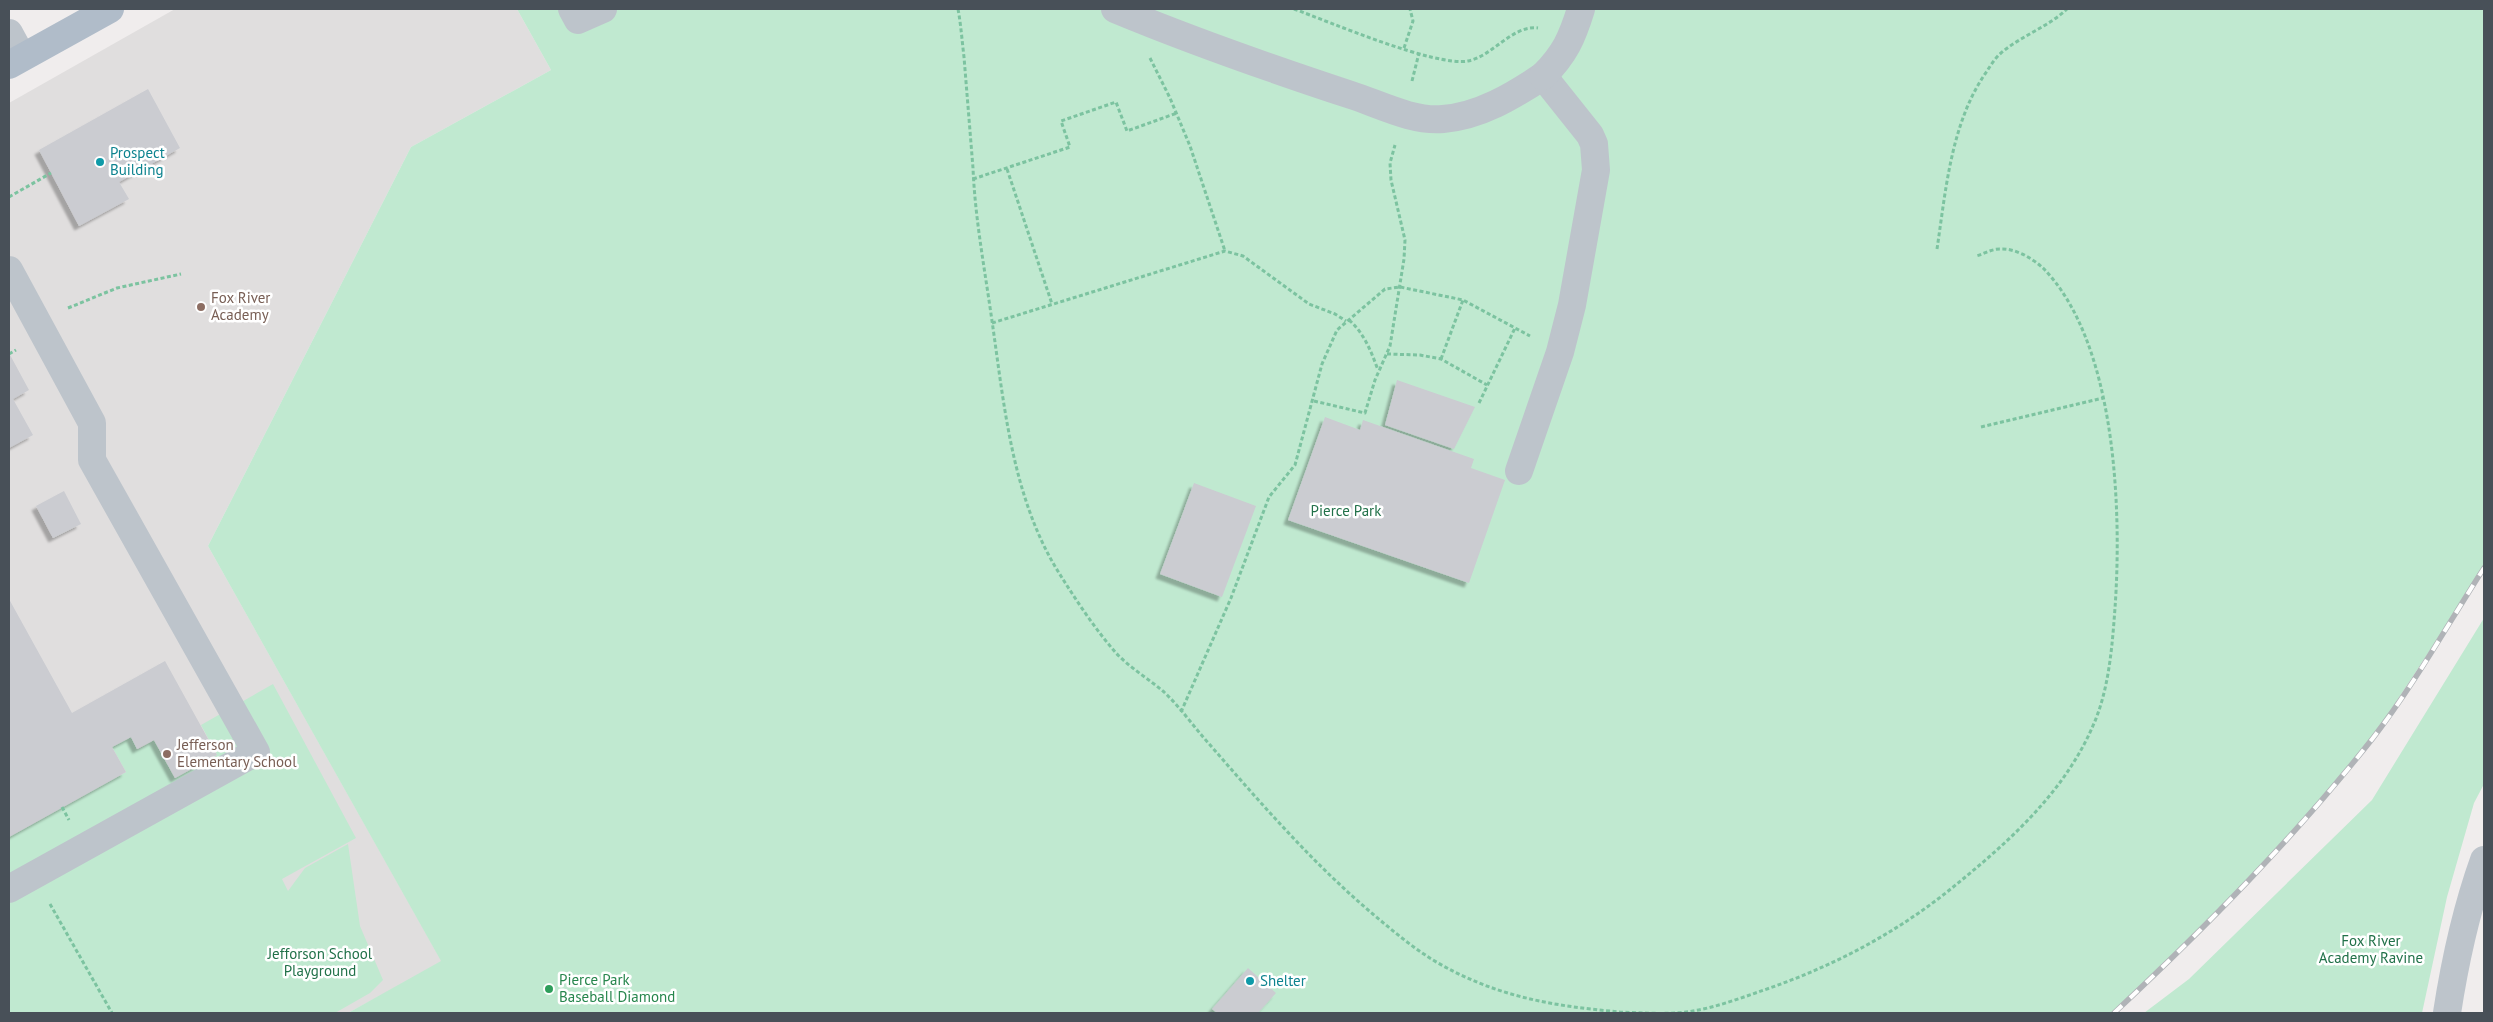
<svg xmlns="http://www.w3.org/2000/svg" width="2493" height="1022" font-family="'PT Sans',sans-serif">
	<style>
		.education { fill: #e0dede }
		.green { fill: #c0e9d0 }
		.building { fill: #cbccd1; filter: url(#shadow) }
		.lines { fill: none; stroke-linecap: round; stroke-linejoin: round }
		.path { stroke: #7cc3a0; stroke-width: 3; stroke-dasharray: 4 2.5; stroke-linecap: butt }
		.minor { stroke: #bdc4cb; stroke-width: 28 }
		.major { stroke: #b0bcc9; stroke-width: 28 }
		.rail-casing { stroke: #b0b3b7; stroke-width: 5.5 }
		.rail { stroke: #fff; stroke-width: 4; stroke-dasharray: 11; stroke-linecap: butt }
		.culture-dot { fill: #0f9aa8; stroke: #fff; stroke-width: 2 }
		.education-dot { fill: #8d6e63; stroke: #fff; stroke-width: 2 }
		.leisure-dot { fill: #2e9e5b; stroke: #fff; stroke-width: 2 }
		.labels { text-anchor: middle; stroke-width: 5; stroke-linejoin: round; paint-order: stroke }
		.culture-label { font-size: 15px; fill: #0d838f; stroke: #fff; text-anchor: start }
		.education-label { font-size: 15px; fill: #785e54; stroke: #fff; text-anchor: start }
		.park-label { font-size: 15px; fill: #217149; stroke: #fff }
		.leisure-label { font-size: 15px; fill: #27864d; stroke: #fff; text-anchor: start }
	</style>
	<defs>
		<filter id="shadow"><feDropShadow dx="-4.5" dy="4.5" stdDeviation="1" flood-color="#0004"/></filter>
	</defs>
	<rect width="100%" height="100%" fill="#f0eded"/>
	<!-- education -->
	<path class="education" d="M175 9H517L551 70 411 147 208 546 442 962 348 1013H9V103Z"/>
	<!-- green -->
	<g class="green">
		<path d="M517 9H2484V568L2373 737 2297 831 2220 913 2114 1013H348L441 961 208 546 411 147 551 70Z"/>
		<path d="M2484 618V784L2474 803 2447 897 2422 1013H2144L2189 979 2372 800Z"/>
		<path d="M273 684 356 838 282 879 288 891 305 868 348 844 360 926 383 980 370 993 335 1013H9V837L126 772 112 747 131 737 138 749 154 740 175 778 217 755 201 725Z"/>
	</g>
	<!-- building -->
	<g class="building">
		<path d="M148 89 180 148 119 182 129 199 79 226 39 150Z"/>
		<path d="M9 353 29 390 13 399 33 435 9 448Z"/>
		<path d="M1397 380 1475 407 1454 449 1385 425Z"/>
		<path d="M1325 417 1360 430 1363 420 1474 459 1471 468 1505 480 1469 583 1288 520Z"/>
		<path d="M1194 483 1256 506 1222 597 1160 574Z"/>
		<path d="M64 491 81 524 53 538 36 506Z"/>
		<path d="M9 599 72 713 165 661 217 755 175 778 154 740 137 749 131 737 112 747 126 772 9 837Z"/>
		<path d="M1248 968 1276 993 1258 1013H1217L1212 1009Z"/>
	</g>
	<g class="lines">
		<!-- path -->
		<g class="path">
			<path d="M958 9C961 25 962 41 964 57 967 94 970 131 973 168 975 217 984 265 991 314 1004 402 1011 496 1059 573 1076 600 1095 629 1116 653 1130 668 1149 679 1164 692 1179 706 1191 723 1204 738 1258 800 1311 862 1374 915 1393 931 1412 947 1433 960 1493 996 1551 1006 1620 1012 1643 1013 1670 1015 1693 1011 1717 1007 1741 998 1764 990 1831 967 1891 936 1947 892 2004 846 2062 796 2092 728 2109 691 2112 648 2115 608 2122 509 2116 342 2043 268 2032 258 2015 248 2000 249 1991 249 1984 254 1976 256"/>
			<path d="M1294 9C1330 22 1435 67 1468 61 1493 56 1512 25 1538 28"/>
			<path d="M1404 48 1413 21 1410 9"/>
			<path d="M1150 58 1170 98 1190 146 1225 251"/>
			<path d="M1412 81 1419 53"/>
			<path d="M1007 169 1052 304"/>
			<path d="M973 179 1070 147 1061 121 1116 102 1127 131 1177 113"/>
			<path d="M9 197 51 173"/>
			<path d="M1937 249C1946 189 1951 122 1987 71 1991 65 1995 58 2001 53 2021 36 2048 27 2067 9"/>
			<path d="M68 308 117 288 181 274"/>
			<path d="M1349 320C1364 333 1371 351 1378 370"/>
			<path d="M992 323 1225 251 1243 256 1309 304 1335 314 1346 321"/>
			<path d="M9 354 16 350"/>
			<path d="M1387 354 1420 355 1441 359 1487 385"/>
			<path d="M1441 359 1463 300"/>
			<path d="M1314 401 1365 413 1375 380 1390 346 1404 259 1405 240 1391 180 1390 163 1395 145"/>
			<path d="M1479 403 1515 328"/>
			<path d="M1981 427 2103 398"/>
			<path d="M1181 712 1231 598 1269 497 1295 465 1322 364 1337 330 1385 289 1400 287 1463 300 1530 336"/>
			<path d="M62 807 69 820"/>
			<path d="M50 904 112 1013"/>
		</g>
		<!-- minor -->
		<g class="minor">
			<path d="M572 9 578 20 603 9"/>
			<path d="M1115 9C1192 41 1272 69 1351 95 1379 104 1413 122 1443 119 1480 116 1513 96 1543 76L1590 135 1594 144 1596 170 1572 305 1560 352 1519 471"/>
			<path d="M9 33 22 57"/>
			<path d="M1543 76C1565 54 1572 38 1581 9"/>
			<path d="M9 270 92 423V460L256 752 9 889"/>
			<path d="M2447 1013C2455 961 2466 910 2484 860"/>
		</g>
		<!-- major -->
		<path class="major" d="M9 65 110 9"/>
		<!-- rail casing -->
		<g class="rail-casing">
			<path id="rail" d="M2114 1013C2206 927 2294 838 2373 738 2414 685 2448 624 2484 568"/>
		</g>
		<!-- rail -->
		<use href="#rail" class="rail"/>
	</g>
	<!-- markers -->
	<g class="culture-dot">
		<circle cx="100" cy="162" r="5"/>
		<circle cx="1250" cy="981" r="5"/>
	</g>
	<g class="education-dot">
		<circle cx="201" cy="307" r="5"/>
		<circle cx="167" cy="754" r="5"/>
	</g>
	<circle class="leisure-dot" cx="549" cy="989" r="5"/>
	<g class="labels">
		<!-- culture labels -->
		<g class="culture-label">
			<text x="110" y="158">Prospect<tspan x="110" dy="17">Building</tspan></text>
			<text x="1260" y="986">Shelter</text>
		</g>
		<!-- education labels -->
		<g class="education-label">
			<text x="211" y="303">Fox River<tspan x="211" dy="17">Academy</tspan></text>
			<text x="177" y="750">Jefferson<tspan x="177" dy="17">Elementary School</tspan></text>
		</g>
		<!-- park labels -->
		<g class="park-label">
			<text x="1346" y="516">Pierce Park</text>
			<text x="2371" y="946">Fox River<tspan x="2371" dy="17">Academy Ravine</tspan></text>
			<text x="320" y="959">Jefforson School<tspan x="320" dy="17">Playground</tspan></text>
		</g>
		<!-- leisure labels -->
		<g class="leisure-label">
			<text x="559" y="985">Pierce Park<tspan x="559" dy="17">Baseball Diamond</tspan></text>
		</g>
	</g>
	<!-- border -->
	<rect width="2493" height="1022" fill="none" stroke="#485058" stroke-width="20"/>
</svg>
